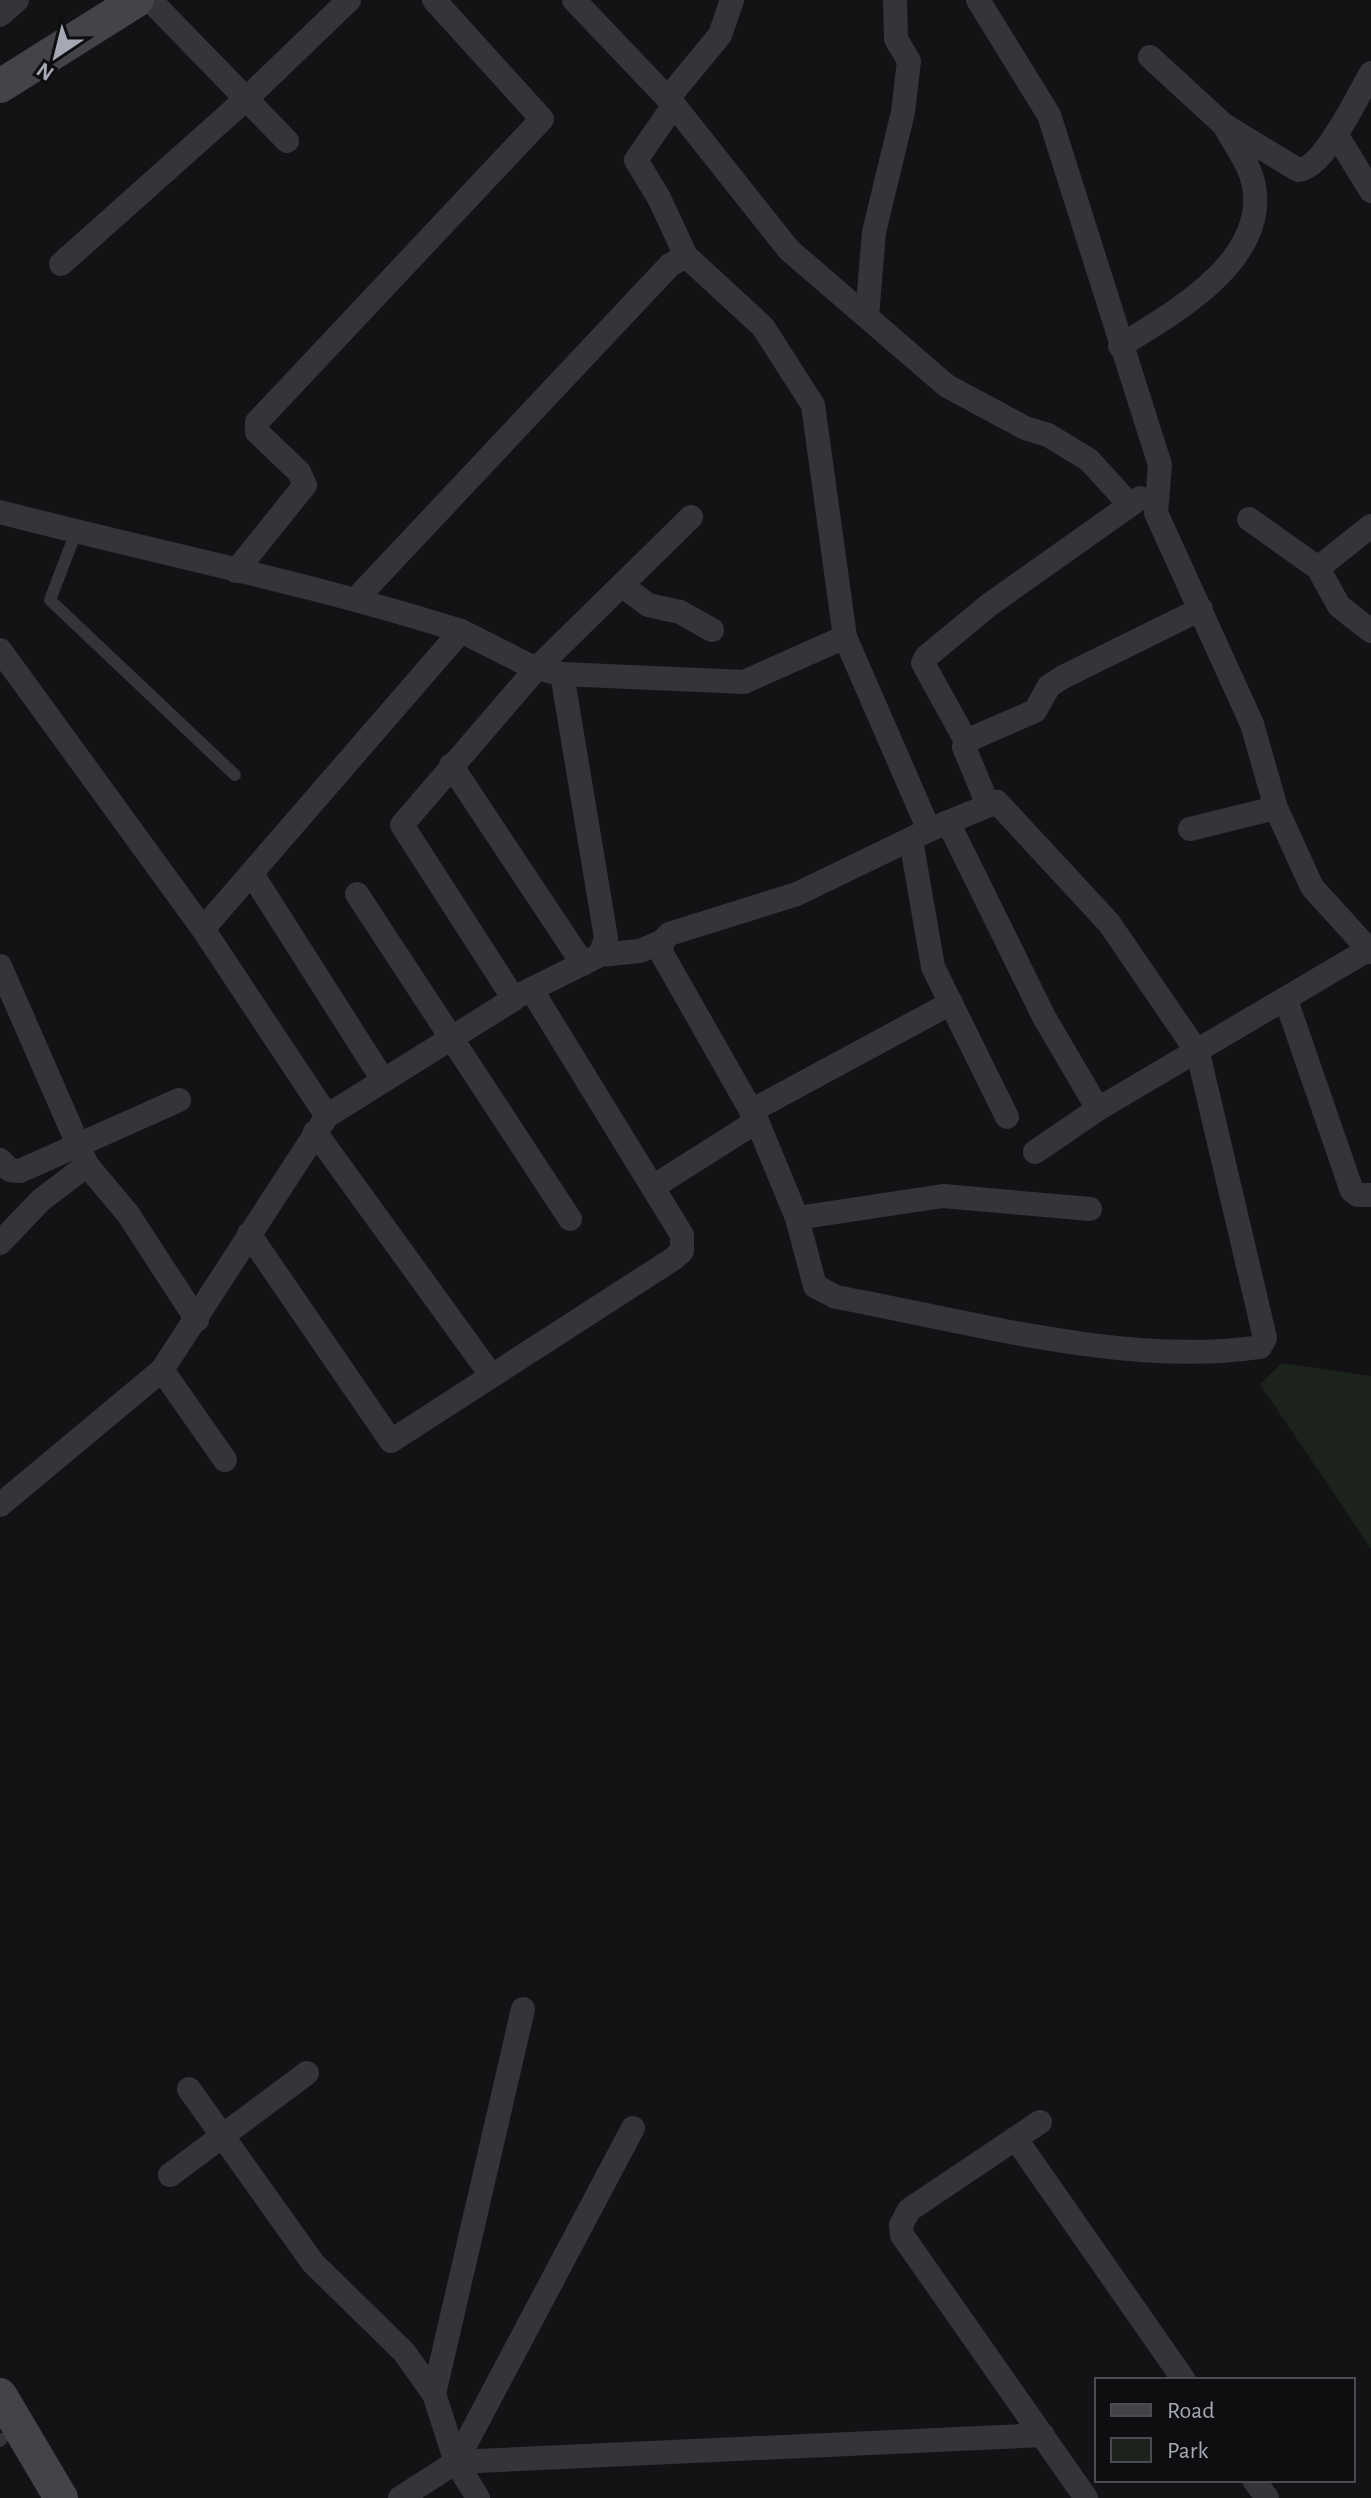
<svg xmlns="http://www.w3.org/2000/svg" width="1371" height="2498" font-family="'Alegreya Sans',sans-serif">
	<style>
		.green { fill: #1b231c }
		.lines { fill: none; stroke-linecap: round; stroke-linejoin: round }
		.service { stroke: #34353a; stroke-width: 12 }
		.minor { stroke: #34353a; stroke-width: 24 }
		.secondary { stroke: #42444a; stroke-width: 34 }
	</style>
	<rect width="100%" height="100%" fill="#131315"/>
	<!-- green -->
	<path class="green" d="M1282 1363 1371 1376V1549L1260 1384Z"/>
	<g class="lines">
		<!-- service -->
		<g class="service">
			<path d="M76 532 50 600 235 775"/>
			<path d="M0 2441 2 2439"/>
		</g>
		<!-- minor -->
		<g class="minor">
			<path d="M150 0 287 141"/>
			<path d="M574 0 674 105 789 250 947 386 1025 428 1048 435 1089 460 1130 505"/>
			<path d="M978 0 1049 115 1160 465 1156 513 1252 724 1276 808 1312 887 1371 952"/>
			<path d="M0 15 17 0"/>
			<path d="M1150 57 1224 125 1298 170C1324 169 1358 95 1371 73"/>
			<path d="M668 98 720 35 732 0"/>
			<path d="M674 105 636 160 659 198 686 256"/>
			<path d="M1336 134 1371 191"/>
			<path d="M61 264 246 99 349 0"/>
			<path d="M867 316 874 232 903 112 909 61 896 39 895 0"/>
			<path d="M1120 346C1173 313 1267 262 1254 186 1250 164 1234 144 1224 125"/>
			<path d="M0 512C154 552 310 583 461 631L203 929"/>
			<path d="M1249 519 1318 568 1339 606 1371 631"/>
			<path d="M1318 568 1371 526"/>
			<path d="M236 571 305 485 299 472 257 432V422L542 119 434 0"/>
			<path d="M623 586 648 605 680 612 712 630"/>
			<path d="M357 598 670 265 686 256 763 327 813 405 845 637 744 682 562 674"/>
			<path d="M845 637 929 830"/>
			<path d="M0 650 203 929 327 1116 514 999 402 825 536 669 461 631"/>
			<path d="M536 669 691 517"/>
			<path d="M966 741 923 663 926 657 989 605 1140 498"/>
			<path d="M451 765 583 964"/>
			<path d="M997 802 1109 923 1198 1053 1265 1338 1260 1347C1129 1367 966 1321 836 1297L815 1286 797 1218 757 1121 661 952 663 941 669 934 797 894 929 830Z"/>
			<path d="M988 805 964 747 966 741 1035 711 1049 686 1063 677 1201 609"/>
			<path d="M948 822 1044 1017 1098 1109"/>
			<path d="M1190 829 1276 808"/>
			<path d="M911 840 933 967 1007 1117"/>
			<path d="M252 874 383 1080"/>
			<path d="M357 894 570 1219"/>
			<path d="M600 955 640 951 663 941"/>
			<path d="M0 966 87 1165 128 1214 197 1320"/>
			<path d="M520 995 600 955 606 938 562 674 548 671"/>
			<path d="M1286 1000 1352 1191 1358 1195H1371"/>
			<path d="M751 1111 951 1003"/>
			<path d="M315 1132 491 1375"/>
			<path d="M1035 1152 1098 1109 1371 948"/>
			<path d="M0 1160 10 1170 20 1171 179 1100"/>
			<path d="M653 1187 757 1121"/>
			<path d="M797 1218 943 1196 1090 1209"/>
			<path d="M249 1234 391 1441 673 1259 682 1251V1235L531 989"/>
			<path d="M0 1243 41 1200 87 1165"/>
			<path d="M225 1460 162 1370 327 1116"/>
			<path d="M0 1505 162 1370"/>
			<path d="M189 2089 313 2263 404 2352 434 2394 456 2462 400 2498"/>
			<path d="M1040 2122 909 2210 901 2225 902 2235 1086 2498"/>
			<path d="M1016 2139 1184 2380"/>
			<path d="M170 2175 307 2073"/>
			<path d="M434 2394 523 2009"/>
			<path d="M456 2462 1043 2435"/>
			<path d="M456 2462 633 2128"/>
			<path d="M456 2462 478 2498"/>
			<path d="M1254 2480 1267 2498"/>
		</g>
		<!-- secondary -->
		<g class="secondary">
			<path d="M0 86 137 0"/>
			<path d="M0 2395 61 2498"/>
		</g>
	</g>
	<!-- legend -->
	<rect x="1095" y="2378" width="260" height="104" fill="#0e0e10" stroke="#4a4c52" stroke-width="2"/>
	<rect x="1111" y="2404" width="40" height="12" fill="#42444a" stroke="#4a4c52" stroke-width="2"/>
	<text x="1167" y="2418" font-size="24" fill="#a4a9b5">Road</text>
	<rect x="1111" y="2438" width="40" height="24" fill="#1b231c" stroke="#4a4c52" stroke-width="2"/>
	<text x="1167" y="2458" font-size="24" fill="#a4a9b5">Park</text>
	<!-- north arrow -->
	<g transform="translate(56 56) rotate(215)" stroke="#0e0e10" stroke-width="6" paint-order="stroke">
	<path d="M0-6L14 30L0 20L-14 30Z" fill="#a4a9b5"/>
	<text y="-12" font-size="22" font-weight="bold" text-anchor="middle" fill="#a4a9b5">N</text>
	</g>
</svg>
